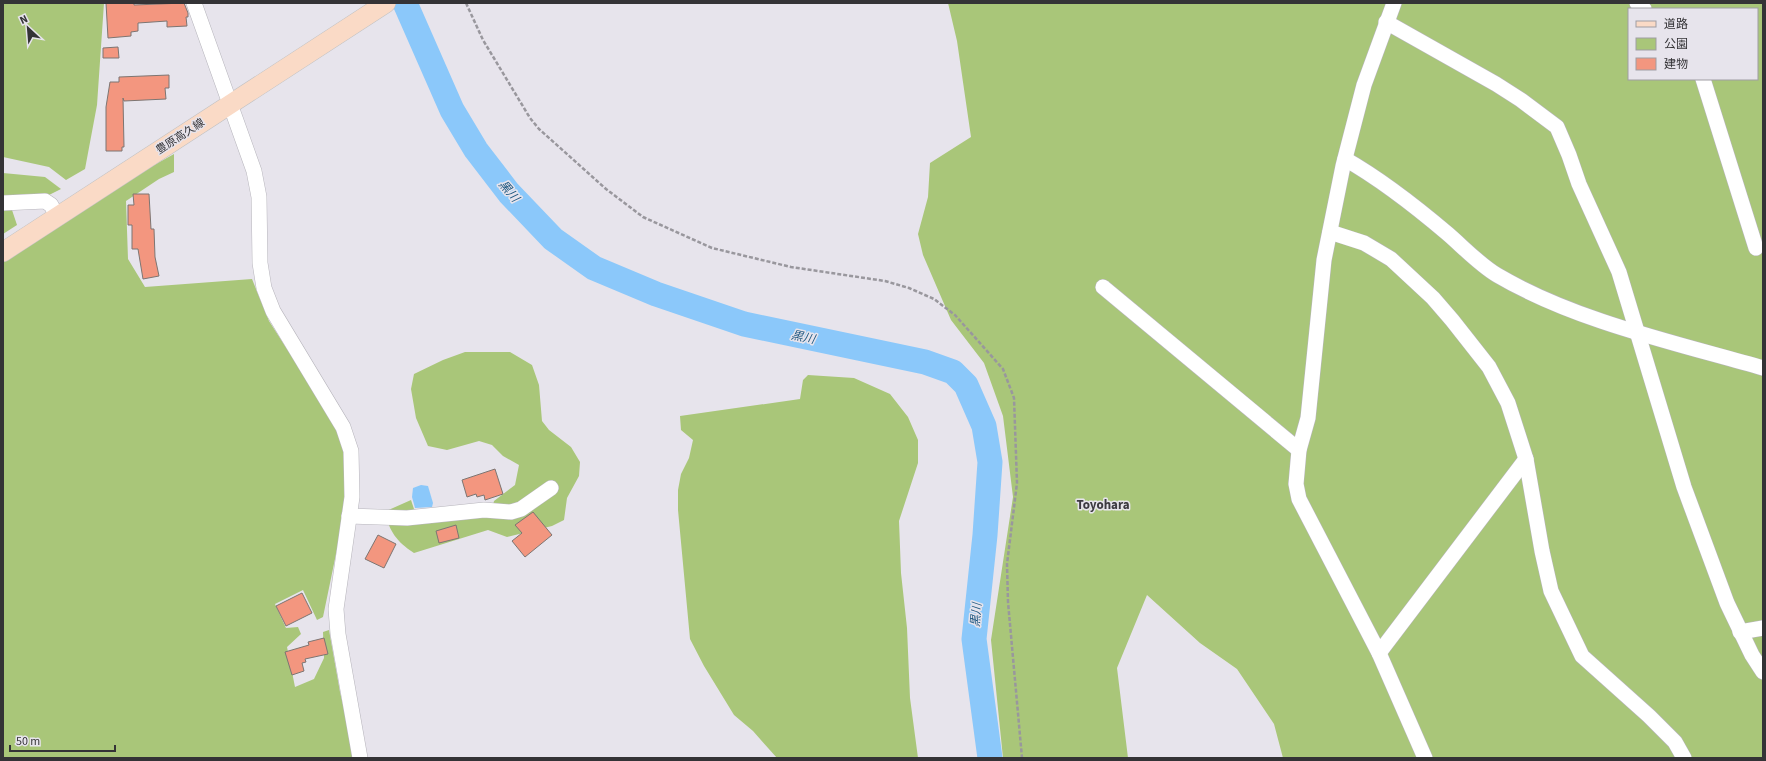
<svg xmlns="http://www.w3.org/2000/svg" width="1766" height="761" font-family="'Source Sans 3','Noto Sans JP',sans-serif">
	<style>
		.green { fill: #a9c679; fill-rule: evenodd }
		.water { fill: #8bc8fa }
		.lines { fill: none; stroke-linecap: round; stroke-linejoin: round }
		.river { stroke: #8bc8fa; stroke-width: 25 }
		.building { fill: #f3967f; stroke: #7d7572 }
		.minor-casing { stroke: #b7b5bc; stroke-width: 16 }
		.major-casing { stroke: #c2c2c3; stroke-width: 20 }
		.path { stroke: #99979d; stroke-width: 2.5; stroke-dasharray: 4 2; stroke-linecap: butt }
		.minor { stroke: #fff; stroke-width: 15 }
		.major { stroke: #fadac6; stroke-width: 19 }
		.labels { text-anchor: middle; stroke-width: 3; stroke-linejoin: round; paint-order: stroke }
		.street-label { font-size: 11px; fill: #343336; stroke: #e7e4ec }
		.water-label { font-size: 12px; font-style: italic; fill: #1f5881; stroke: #e7e4ec }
		.quarter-label { font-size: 13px; font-weight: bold; fill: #3c3a40; stroke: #e7e4ec }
	</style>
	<rect width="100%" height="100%" fill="#e7e4ec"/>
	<!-- green -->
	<g class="green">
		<path d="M3 3H104L97 105 85 169 66 180 49 167 3 157Z"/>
		<path d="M948 3H1763V758H1283L1274 724 1237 669 1200 643 1147 595 1117 668 1128 758H1003L991 640 1013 497 1003 416 984 363 951 320 923 255 918 234 928 197 930 163 971 137 957 41ZM1629 9H1757V79H1629Z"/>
		<path d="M174 154V172L159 179 126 201 128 259 145 287 252 279 269 321 339 430 347 454 348 496 323 617 317 620 303 590 275 604 286 628 298 627 301 634 287 647 295 687 314 679 324 658 323 632 329 630 340 692 356 758H3V259L129 179Z"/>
		<path d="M3 173 45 177 61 189 49 195 3 198Z"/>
		<path d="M3 210H12L17 225 3 234Z"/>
		<path d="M465 352H510L532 365 539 385 542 421 549 430 571 447 580 462 579 476 567 498 564 520 552 526 507 537 488 530 414 553C396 541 391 533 384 512L411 500 414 509 491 514 494 501 515 485 519 465 503 456 492 445 479 441 447 450 428 446 416 418 411 389 414 374 443 360Z"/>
		<path d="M808 375 854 378 890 394 908 417 918 440V463L899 521 901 573 907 628 910 698 918 758H777L753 731 734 715 704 666 690 639 678 510V490L681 474 689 458 693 440 681 430 680 416 800 399 803 380Z"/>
	</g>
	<!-- water -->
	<path class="water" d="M421 485 428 486 433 503 432 507 415 508 412 497 413 488Z"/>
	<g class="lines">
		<!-- river -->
		<path class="river" d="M405 3 452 110 476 150 509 193 553 239 594 268 656 294 744 324 925 362 953 372 966 385 984 426 990 462 985 535 974 639 990 758"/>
	</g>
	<!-- building -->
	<g class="building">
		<path d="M106 3H134V5L184 3 188 13V17H186L187 26 167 27V21L138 23V31L131 32V36L108 38Z"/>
		<path d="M118 47 119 58H103V48Z"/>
		<path d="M169 75V88H165L166 99 124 101 123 98 124 147H122V151H106V107L110 82H119V77Z"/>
		<path d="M133 194H149L151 229H154L155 257 159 276 143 279 138 249H132V225H128V205H134Z"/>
		<path d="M495 469 503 494 485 500 484 495 477 497 476 494 467 497 462 480Z"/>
		<path d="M533 512 552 535 525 557 512 541 522 533 515 525Z"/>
		<path d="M456 525 459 538 439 543 436 531Z"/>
		<path d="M378 535 396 544 384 568 365 559Z"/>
		<path d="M302 593 312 613 286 626 276 606Z"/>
		<path d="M324 638 328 654 305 659 306 662 302 663 304 671 292 675 285 652 309 645 308 642Z"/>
	</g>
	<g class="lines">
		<!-- minor casing -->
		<g class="minor-casing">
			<g id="minor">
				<path d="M194 3 254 171 259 197 260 263 264 288 273 311 343 427 351 451 352 497 336 609 338 634 360 758"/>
				<path d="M1394 3 1364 85 1343 166 1324 260 1308 418 1299 450 1296 484 1299 499 1379 653 1425 758"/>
				<path d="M1637 3 1644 9"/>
				<path d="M1386 22 1496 84 1521 100 1557 127 1569 155 1579 184 1619 272 1684 487 1727 603 1752 655 1763 672"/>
				<path d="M1703 79 1756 248"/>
				<path d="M1345 159C1382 180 1415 206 1448 234 1463 247 1480 265 1497 275 1575 321 1676 343 1763 368"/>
				<path d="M3 203 45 201 51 205 57 216"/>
				<path d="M1330 232 1364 243 1391 259 1433 298 1452 320 1489 367 1508 403 1526 459 1542 551 1551 591 1582 656 1649 716 1675 742 1684 758"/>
				<path d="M1103 287 1299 450"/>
				<path d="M349 516 407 518 484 510 511 512 521 509 551 488"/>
				<path d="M1740 632 1763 628"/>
				<path d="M1379 653 1526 459"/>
			</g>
		</g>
		<!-- major casing -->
		<g class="major-casing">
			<path id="major" d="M3 252 386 3"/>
		</g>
		<!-- path -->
		<path class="path" d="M466 3 483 40 530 118 539 129 606 189 643 217 712 248 791 267 885 281 909 288 934 299 955 315 1003 369 1014 398 1017 483 1007 564 1008 602 1022 758"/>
		<!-- minor -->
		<use href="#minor" class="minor"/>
		<!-- major -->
		<use href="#major" class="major"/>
	</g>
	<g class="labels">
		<!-- street labels -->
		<g class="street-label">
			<text transform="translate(180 136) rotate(-33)" y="4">豊原高久線</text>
		</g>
		<!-- water labels -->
		<g class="water-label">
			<text transform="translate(509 191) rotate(50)" y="4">黒川</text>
			<text transform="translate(803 337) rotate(12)" y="4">黒川</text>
			<text transform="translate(976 615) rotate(-85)" y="4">黒川</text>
		</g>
		<!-- quarter labels -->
		<g class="quarter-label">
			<text x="1103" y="509">Toyohara</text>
		</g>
	</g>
	<!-- border -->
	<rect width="1766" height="761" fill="none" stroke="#343336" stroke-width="8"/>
	<!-- legend -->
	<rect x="1628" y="8" width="130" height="72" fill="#e7e4ec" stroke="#9f9da3"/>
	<rect x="1636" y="21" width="20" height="6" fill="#fadac6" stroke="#9f9da3"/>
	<text x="1664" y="28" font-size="12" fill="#343336">道路</text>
	<rect x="1636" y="38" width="20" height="12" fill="#a9c679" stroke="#9f9da3"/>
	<text x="1664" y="48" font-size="12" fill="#343336">公園</text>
	<rect x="1636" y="58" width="20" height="12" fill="#f3967f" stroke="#9f9da3"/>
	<text x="1664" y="68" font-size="12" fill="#343336">建物</text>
	<!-- north arrow -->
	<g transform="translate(28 28) rotate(334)" stroke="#e7e4ec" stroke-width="3" paint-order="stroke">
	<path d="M0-3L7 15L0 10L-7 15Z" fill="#343336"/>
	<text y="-6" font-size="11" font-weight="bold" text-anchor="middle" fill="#343336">N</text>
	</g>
	<!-- scale -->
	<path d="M10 745v6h105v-6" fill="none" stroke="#343336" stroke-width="2"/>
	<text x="16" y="745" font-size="12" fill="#343336" stroke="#e7e4ec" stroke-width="3" paint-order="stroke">50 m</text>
</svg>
